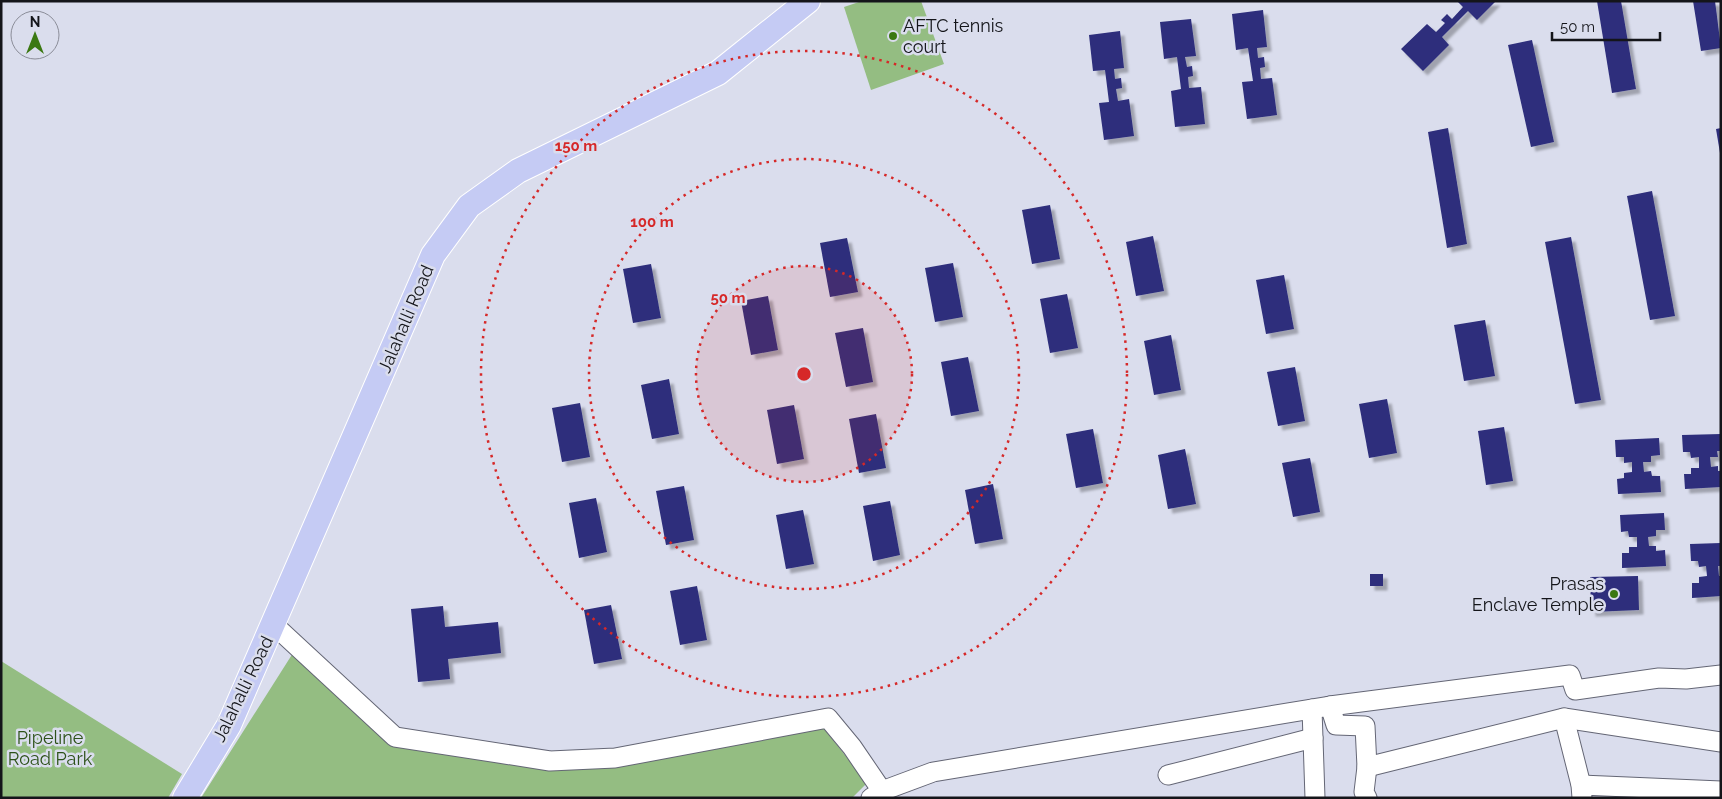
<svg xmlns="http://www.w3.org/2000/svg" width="1722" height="799" font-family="Raleway,sans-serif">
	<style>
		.green { fill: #94bd82 }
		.building { fill: #2d2e7b; filter: url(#shadow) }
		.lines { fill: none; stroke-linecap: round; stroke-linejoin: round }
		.minor-casing { stroke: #646675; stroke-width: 21 }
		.major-casing { stroke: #fff; stroke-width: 26 }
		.minor { stroke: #fff; stroke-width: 19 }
		.major { stroke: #c5cbf4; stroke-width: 24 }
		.ring { fill: none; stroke: #d62828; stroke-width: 2.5; stroke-dasharray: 2.5 5 }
		.poi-dot { fill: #3b7812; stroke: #dadded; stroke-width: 2 }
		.labels { text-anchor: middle; stroke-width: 5; stroke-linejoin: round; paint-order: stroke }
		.poi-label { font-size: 18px; fill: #14151a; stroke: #dadded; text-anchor: start }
		.street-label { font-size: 18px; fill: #14151a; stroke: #dadded }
		.park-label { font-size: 18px; fill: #2d5219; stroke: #dadded }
		.centre { fill: #d62828; stroke: #dadded; stroke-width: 2.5 }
		.ring-label { font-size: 15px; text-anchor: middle; font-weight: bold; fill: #d62828; stroke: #dadded; stroke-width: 5; stroke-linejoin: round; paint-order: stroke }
	</style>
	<defs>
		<filter id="shadow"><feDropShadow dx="4.5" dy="4.5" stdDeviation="1" flood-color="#0004"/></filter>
	</defs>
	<rect width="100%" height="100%" fill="#dadded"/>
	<!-- green -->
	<g class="green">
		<path d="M862 1H921L944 64 871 90 844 7Z"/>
		<path d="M293 653 388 742 551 766 822 726 867 783 852 798H201Z"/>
		<path d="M1 661 182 774 168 798H1Z"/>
	</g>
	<!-- building -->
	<g class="building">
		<path d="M1457 1H1496L1477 20 1468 11 1442 37 1449 45 1423 71 1401 49 1427 24 1436 32 1445 23 1441 20 1447 14 1452 19 1463 7Z"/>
		<path d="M1597 1H1621L1636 89 1612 93Z"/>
		<path d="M1693 1H1715L1721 48 1701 51Z"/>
		<path d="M1263 10 1267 47 1257 48 1258 58 1264 57 1265 67 1260 68 1261 79 1272 78 1277 115 1247 119 1242 82 1253 81 1248 48 1236 50 1232 14Z"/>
		<path d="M1191 19 1196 56 1185 57 1187 67 1192 66 1193 76 1188 77 1189 88 1201 87 1205 124 1175 127 1171 91 1181 89 1177 57 1164 59 1160 22Z"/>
		<path d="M1120 31 1124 68 1114 69 1115 79 1121 78 1122 88 1116 89 1118 101 1129 99 1134 136 1104 140 1099 103 1109 102 1105 70 1093 71 1089 35Z"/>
		<path d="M1532 40 1554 142 1531 147 1508 45Z"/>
		<path d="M1448 128 1467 244 1447 248 1428 132Z"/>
		<path d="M1721 128V153H1720L1716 129Z"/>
		<path d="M1652 191 1675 316 1650 320 1627 196Z"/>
		<path d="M1050 205 1060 259 1032 264 1022 210Z"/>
		<path d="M1153 236 1164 291 1136 296 1126 242Z"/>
		<path d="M1571 237 1601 400 1575 404 1545 242Z"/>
		<path d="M847 238 858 292 830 297 820 243Z"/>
		<path d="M953 263 963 317 935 322 925 268Z"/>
		<path d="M651 264 661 318 633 323 623 269Z"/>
		<path d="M1284 275 1294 329 1266 334 1256 280Z"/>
		<path d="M1067 294 1078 348 1050 353 1040 299Z"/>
		<path d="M768 296 778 350 751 355 741 301Z"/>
		<path d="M1485 320 1495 376 1464 381 1454 325Z"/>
		<path d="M863 328 873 382 846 387 835 333Z"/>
		<path d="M1171 335 1181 390 1154 395 1144 341Z"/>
		<path d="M968 357 979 411 951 416 941 362Z"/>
		<path d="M1295 367 1305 421 1278 426 1267 372Z"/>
		<path d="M669 379 679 434 652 439 641 385Z"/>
		<path d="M1387 399 1397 453 1369 458 1359 404Z"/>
		<path d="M580 403 590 457 562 462 552 408Z"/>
		<path d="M794 405 804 459 777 464 767 410Z"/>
		<path d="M876 414 886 468 859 473 849 419Z"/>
		<path d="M1504 427 1513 481 1486 485 1478 431Z"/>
		<path d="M1093 429 1103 483 1076 488 1066 434Z"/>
		<path d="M1721 434V451H1717L1718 457H1710L1711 467 1718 466V471H1721V487L1685 489 1684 474H1691V468H1699V457L1691 458 1690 452H1683L1682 435Z"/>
		<path d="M1659 438 1660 455 1651 456V462H1643L1644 472 1651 471 1652 476H1660L1661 492 1618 494 1617 479 1624 478V473L1632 472V462L1624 463V457H1616L1615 440Z"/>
		<path d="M1185 449 1196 504 1168 509 1158 455Z"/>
		<path d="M1310 458 1320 512 1293 517 1282 463Z"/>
		<path d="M993 484 1003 539 975 544 965 490Z"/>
		<path d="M684 486 694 540 666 545 656 491Z"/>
		<path d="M596 498 607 552 579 558 569 503Z"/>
		<path d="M890 501 900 555 873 561 863 506Z"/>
		<path d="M803 510 814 564 786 569 776 515Z"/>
		<path d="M1664 513 1665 530H1656V536L1648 537 1649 546H1656V551L1665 550 1666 566 1622 568V553H1629V547H1637V537H1629L1628 531 1621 532 1620 515Z"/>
		<path d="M1721 543V566H1718L1719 576H1721V596L1692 598V583H1699V577L1707 576 1706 566 1699 567 1698 561H1691L1690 544Z"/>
		<rect x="1370" y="574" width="13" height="12"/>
		<path d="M1638 576 1639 610 1591 612 1590 577Z"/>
		<path d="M697 586 707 640 680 645 670 591Z"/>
		<path d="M611 605 622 659 594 664 584 610Z"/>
		<path d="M443 606 445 627 498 622 501 653 448 659 450 679 418 682 411 609Z"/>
	</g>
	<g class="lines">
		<!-- minor casing -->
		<g class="minor-casing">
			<g id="minor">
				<path d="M274 625 395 737 550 761 615 758 828 718 852 747 882 791"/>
				<path d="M1330 706 1570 675 1575 690 1659 678 1686 679 1721 675"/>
				<path d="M1312 709 1315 798"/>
				<path d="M1564 718 1721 742"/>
				<path d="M1168 775 1313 738"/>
				<path d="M1581 785 1721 791"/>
				<path d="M871 798 882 791 933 772 1330 706 1336 725 1365 726 1367 767 1564 718 1581 785 1582 798"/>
				<path d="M1367 798 1364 792 1367 767"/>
			</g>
		</g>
		<!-- major casing -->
		<g class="major-casing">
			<path id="major" d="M185 798 229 725 433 255 469 206 518 171 718 73 808 1"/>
		</g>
		<!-- minor -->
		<use href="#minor" class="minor"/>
		<!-- major -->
		<use href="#major" class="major"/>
	</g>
	<!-- distance rings -->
	<circle cx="804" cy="374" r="108" fill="#d62828" fill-opacity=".12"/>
	<g class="ring">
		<circle cx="804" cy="374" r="108"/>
		<circle cx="804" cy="374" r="215"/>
		<circle cx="804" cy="374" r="323"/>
	</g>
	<!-- markers -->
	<g class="poi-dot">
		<circle cx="893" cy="36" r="5"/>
		<circle cx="1614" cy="594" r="5"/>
	</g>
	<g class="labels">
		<!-- poi labels -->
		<g class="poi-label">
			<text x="903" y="32">AFTC tennis<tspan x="903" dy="21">court</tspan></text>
			<text x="1604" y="590" text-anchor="end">Prasas<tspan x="1604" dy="21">Enclave Temple</tspan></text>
		</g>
		<!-- street labels -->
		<g class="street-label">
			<text transform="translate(406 319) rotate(-67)" y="6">Jalahalli Road</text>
			<text transform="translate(243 689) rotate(-64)" y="6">Jalahalli Road</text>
		</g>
		<!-- park labels -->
		<g class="park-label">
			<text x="50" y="744">Pipeline<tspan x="50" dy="21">Road Park</tspan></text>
		</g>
	</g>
	<circle cx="804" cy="374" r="8" class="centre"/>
	<g class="ring-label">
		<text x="576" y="151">150 m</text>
		<text x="652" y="227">100 m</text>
		<text x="728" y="303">50 m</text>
	</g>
	<!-- border -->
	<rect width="1722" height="799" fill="none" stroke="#14151a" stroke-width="5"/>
	<!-- north arrow -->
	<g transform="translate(35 35)"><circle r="24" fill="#dadded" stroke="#8b8d99"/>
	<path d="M0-4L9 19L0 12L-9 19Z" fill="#3b7812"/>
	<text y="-8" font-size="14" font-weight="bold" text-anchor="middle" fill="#14151a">N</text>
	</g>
	<!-- scale -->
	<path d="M1552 32v8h108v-8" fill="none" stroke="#14151a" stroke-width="2.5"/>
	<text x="1560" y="32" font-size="15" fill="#14151a" stroke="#dadded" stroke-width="4" paint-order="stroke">50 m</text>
</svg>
